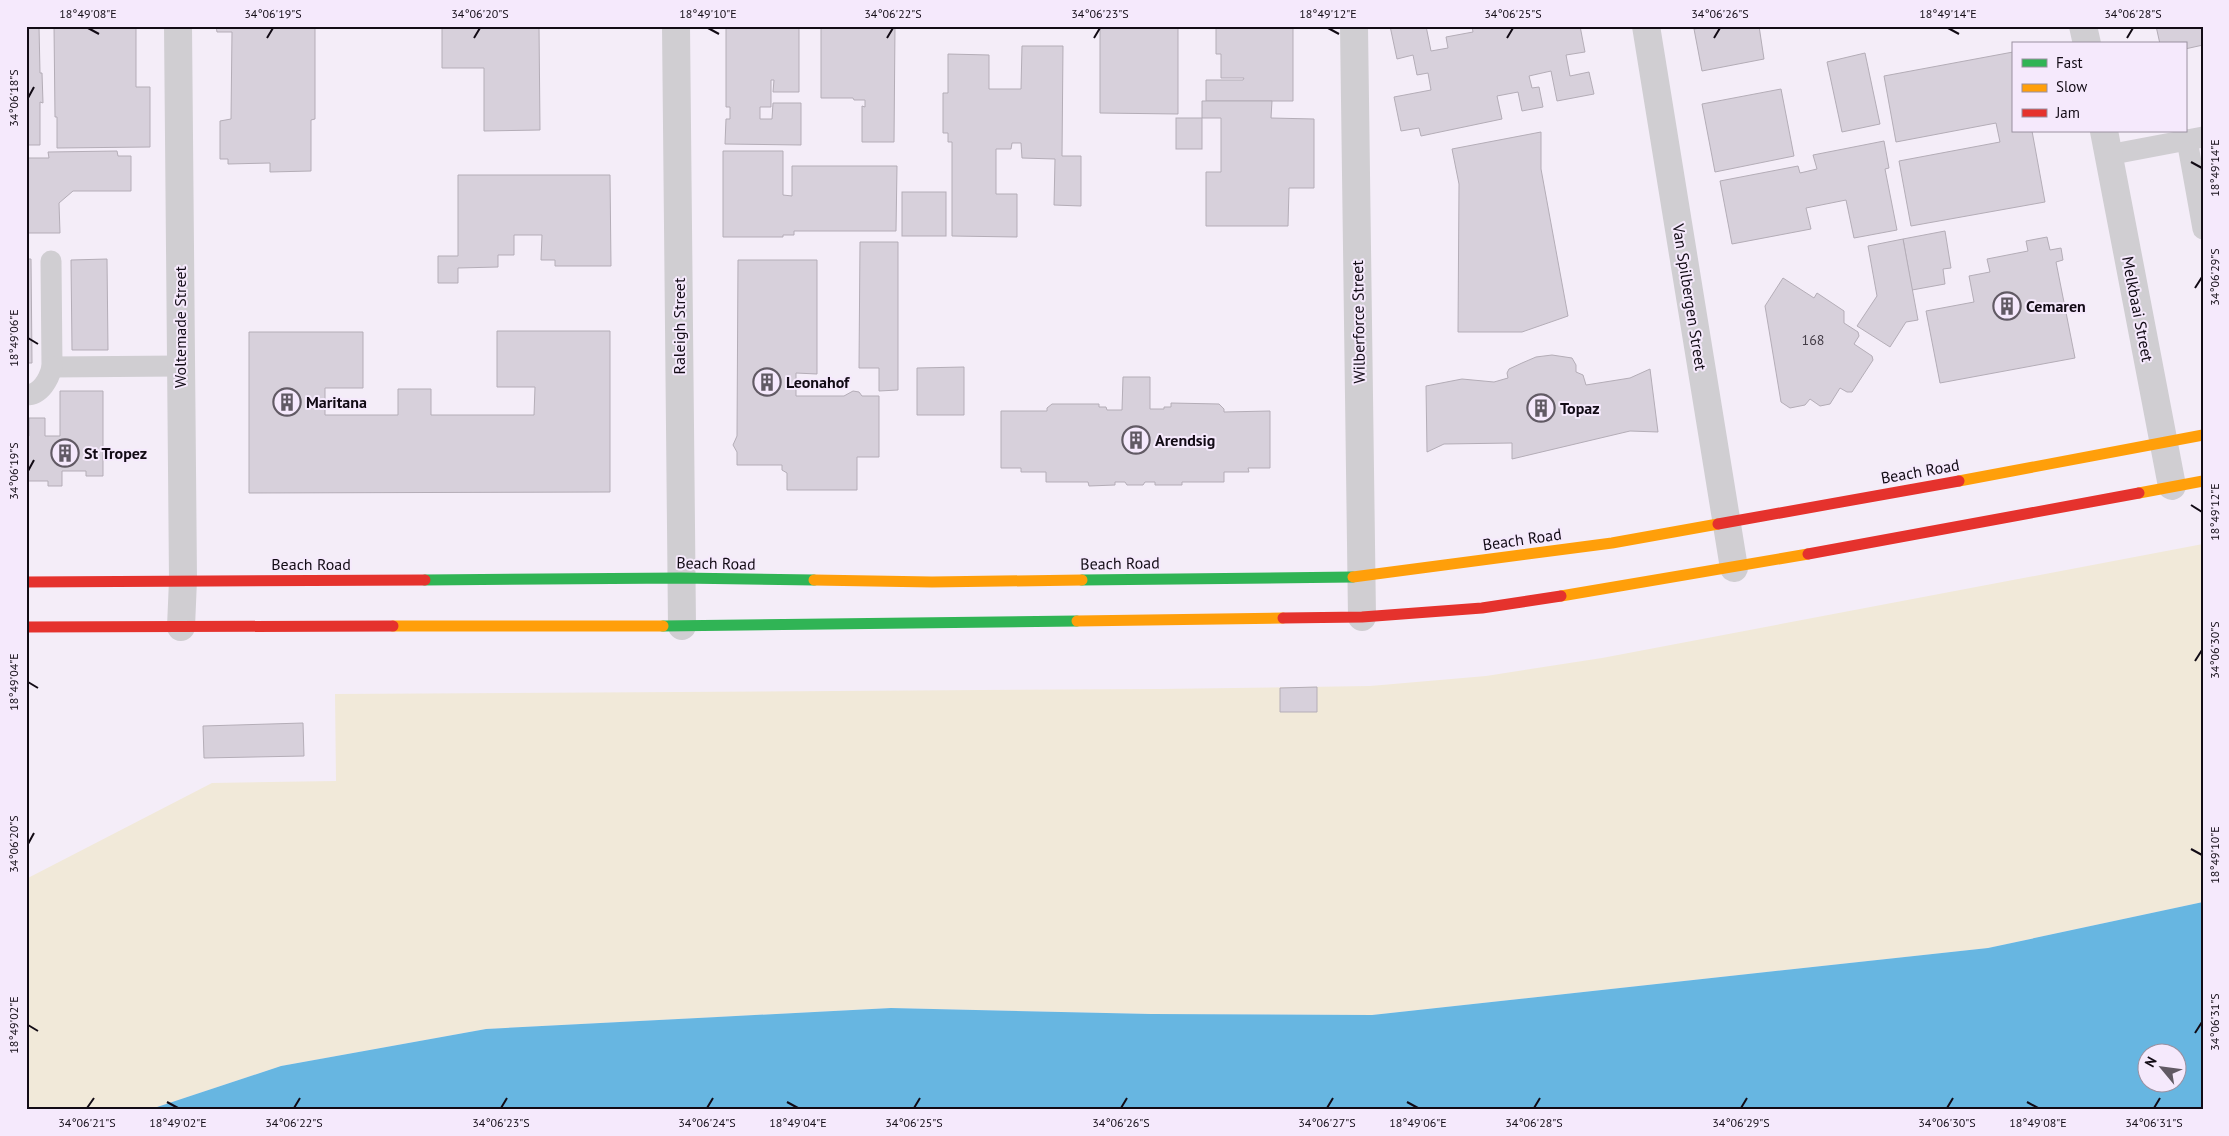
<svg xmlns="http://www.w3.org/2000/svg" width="2229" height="1136" font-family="'PT Sans',sans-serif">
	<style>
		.sand { fill: #f1e9d9 }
		.water { fill: #67b6e1; fill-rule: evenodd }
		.building { fill: #d7d0db; stroke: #b4adb7 }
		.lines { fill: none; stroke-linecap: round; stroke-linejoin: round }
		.lane { stroke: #d0ced2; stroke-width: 21 }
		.street { stroke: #d0ced2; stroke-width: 28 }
		.fast { stroke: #30b455; stroke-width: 11 }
		.slow { stroke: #ff9f0a; stroke-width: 11 }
		.jam { stroke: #e5322d; stroke-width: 11 }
		.ticks { fill: none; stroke: #120b15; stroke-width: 2 }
		.labels { text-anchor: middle; stroke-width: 4; stroke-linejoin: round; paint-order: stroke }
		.number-label { font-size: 14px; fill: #433c46 }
		.street-label { font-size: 16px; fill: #120b15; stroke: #f5e9fc }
		.poi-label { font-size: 16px; font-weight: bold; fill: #120b15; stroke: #f5e9fc; text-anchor: start }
		.neatline { fill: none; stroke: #120b15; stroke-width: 2 }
		.ticks-label { font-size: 12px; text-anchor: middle; fill: #120b15 }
	</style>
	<rect width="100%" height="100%" fill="#f4edf8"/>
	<!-- sand -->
	<path class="sand" d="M2203 544V902L1988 948 1372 1015 1151 1014 891 1008 486 1029 281 1066 148 1110H26V879L212 783 336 781 335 694 1159 689 1370 686 1486 676 1602 658Z"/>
	<!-- water -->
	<path class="water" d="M2203 902V1110H148L281 1066 486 1029 891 1008 1151 1014 1372 1015 1988 948ZM2146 1054H2176V1084H2146Z"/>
	<!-- building -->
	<g class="building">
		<path d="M26 26H39L40 73H42L43 103 40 102V145H26Z"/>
		<path d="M54 26H136V87H150V147L57 148V117H55Z"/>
		<path d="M216 26H315V119L311 120V171L270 172V163L228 164V159H220V121L231 119 232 32H217Z"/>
		<path d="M442 26H539L540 130 484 131V68H442Z"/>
		<path d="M726 26H799V92H773L774 80H771V107H760V119H772L773 103H801V145L725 144 726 119H730V107H726Z"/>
		<path d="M821 26H895L894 142H862V106L865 107V100H854L853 98H821Z"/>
		<path d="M1100 26H1178V114L1100 113Z"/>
		<path d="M1216 26H1293V101H1206V80H1243L1244 78H1221V54H1216Z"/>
		<path d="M1390 26H1426L1431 51 1448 48 1446 37 1473 32 1472 26H1580L1585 52 1566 55 1570 76 1589 72 1594 94 1557 101 1551 71 1529 76 1532 88 1539 87 1543 107 1522 111 1518 92 1497 96 1502 119 1421 136 1419 128 1401 131 1394 97 1431 90 1428 73 1417 75 1413 55 1397 59Z"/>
		<path d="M1713 26H1759L1764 59 1702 71 1694 29Z"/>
		<path d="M2156 26H2203V45L2185 49V44H2160Z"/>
		<path d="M1022 46H1063L1062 156H1081V206L1054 205 1055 159 1022 158 1021 143H1012L1011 149H996V194H1017V237L952 236V142H948V133H943V93H948V54L989 55V89H1021Z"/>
		<path d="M2013 52V131H2032L2045 202 1911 226 1899 161 2000 142 1996 123 1896 142 1884 76Z"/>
		<path d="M1865 53 1880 124 1842 132 1827 62Z"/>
		<path d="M1781 89 1794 156 1715 172 1702 104Z"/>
		<path d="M1202 101H1272L1271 118 1314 119V188H1289L1288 226H1206V172H1221V118H1202Z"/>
		<rect x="1176" y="118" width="26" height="31"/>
		<path d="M1541 132V169L1568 316 1522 332H1458L1459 184 1452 149Z"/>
		<path d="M1884 141 1889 168 1885 169 1897 230 1854 238 1846 200 1806 208 1811 229 1732 244 1720 181 1798 166 1800 173 1817 169 1813 155Z"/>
		<path d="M117 151 118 156H131V191H73L59 203 60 233H26V158H49L48 152Z"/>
		<path d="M723 151H783V195L792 196V166H897L896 231H794V235H783V237H723Z"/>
		<path d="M458 175H610L611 266H555V260H541L542 235H514V255H498V267L458 268V283H438V256H458Z"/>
		<rect x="902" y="192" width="44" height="44"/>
		<path d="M1945 231 1951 268 1943 269 1945 284 1912 290 1903 239Z"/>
		<path d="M2047 237 2050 250 2061 248 2063 260 2056 262 2075 358 1940 383 1926 311 1974 302 1969 276 1990 272 1987 259 2028 251 2026 241Z"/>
		<path d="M1903 239 1918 320 1906 322 1890 347 1857 326 1877 296 1868 246Z"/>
		<path d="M860 242H898V390L879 391V368H859Z"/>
		<path d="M26 259H31L32 363H26Z"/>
		<path d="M107 259 108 350H72L71 260Z"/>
		<path d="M738 260H817V374L796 373V396H844L853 391 859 392 862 396H879V457H857V490H787V473L782 470V465H737V452L733 445 737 436Z"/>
		<path d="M1783 278 1814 298 1817 293 1844 311V323L1858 332 1859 336 1854 344 1872 356 1873 360 1852 392H1847L1840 388 1830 404 1820 406 1810 399 1805 405 1790 408 1781 402 1765 306Z"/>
		<path d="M497 331H610V492L249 493V332H363V388H325V415H398V389H431V415H534L535 387H497Z"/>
		<path d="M1552 355 1572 358 1576 365V372L1583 375 1586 385 1630 378 1650 369 1658 432 1630 431 1512 459V443L1444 444 1427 452 1426 386 1462 379 1494 382 1508 378 1507 373 1509 369 1522 363 1536 357Z"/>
		<path d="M964 367V415H917V368Z"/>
		<path d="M1123 377H1150V409H1164V407H1171V403L1219 404 1224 409V412L1270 411V468H1248L1249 472H1224V482H1182V485H1155V482H1145L1143 485H1127L1125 482H1115V485L1089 486 1088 482H1046V472H1021V468H1001V411H1047V408L1052 404H1099V407H1106L1107 410H1122Z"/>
		<path d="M60 391H103V476H86V471H62V486H48V481H26V436H29V418H45V436H60Z"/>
		<path d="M1317 687V712H1280V688Z"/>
		<path d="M303 723 304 756 204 758 203 726Z"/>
	</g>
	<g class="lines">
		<!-- lane -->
		<g class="lane">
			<path d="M2187 140 2203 229"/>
			<path d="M2108 155 2203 137"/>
			<path d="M51 261 52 367 180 366"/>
			<path d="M26 395C41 395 49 379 52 367"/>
		</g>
		<!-- street -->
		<g class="street">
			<path d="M178 26 183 580 181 627"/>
			<path d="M676 26 682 626"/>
			<path d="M1354 26 1362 617"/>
			<path d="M1646 26 1734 568"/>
			<path d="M2083 26 2087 44"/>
			<path d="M2104 131 2172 486"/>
		</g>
		<!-- fast -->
		<g class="fast">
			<path d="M425 580 681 578 814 580"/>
			<path d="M1082 580 1353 577"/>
			<path d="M663 626 1077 621"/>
		</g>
		<!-- slow -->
		<g class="slow">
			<path d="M1959 481 2203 435"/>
			<path d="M2139 493 2203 481"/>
			<path d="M1353 577 1612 543 1718 524"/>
			<path d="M814 580 932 582 1082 580"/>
			<path d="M1561 596 1808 554"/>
			<path d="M1077 621 1283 618"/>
			<path d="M393 626H663"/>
		</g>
		<!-- jam -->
		<g class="jam">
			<path d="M1718 524 1959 481"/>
			<path d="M1808 554 2139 493"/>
			<path d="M26 582 425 580"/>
			<path d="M1283 618 1362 617 1482 608 1561 596"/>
			<path d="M26 627 393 626"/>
		</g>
	</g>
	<!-- ticks -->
	<path class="ticks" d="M88 28 99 34M708 28 719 34M1328 28 1339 34M1948 28 1959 34M267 38 273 28M474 38 480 28M887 38 893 28M1094 38 1100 28M1507 38 1513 28M1714 38 1720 28M2127 38 2133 28M28 98 34 87M2191 162 2202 168M2195 288 2202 277M28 338 38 344M28 471 34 460M2191 505 2202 512M2195 661 2202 650M28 682 38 688M28 844 34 833M2191 849 2202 855M28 1025 38 1031M2195 1033 2202 1022M167 1102 178 1108M787 1102 798 1108M1407 1102 1418 1108M2027 1102 2038 1108M87 1108 94 1098M294 1108 300 1098M501 1108 507 1098M707 1108 713 1098M914 1108 920 1098M1121 1108 1127 1098M1327 1108 1333 1098M1534 1108 1540 1098M1741 1108 1747 1098M1947 1108 1953 1098M2154 1108 2160 1098"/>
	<!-- icons -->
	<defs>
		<g id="building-ring" transform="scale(1.4375)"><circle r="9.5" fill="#f5e9fc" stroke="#615a64" stroke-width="1.5"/><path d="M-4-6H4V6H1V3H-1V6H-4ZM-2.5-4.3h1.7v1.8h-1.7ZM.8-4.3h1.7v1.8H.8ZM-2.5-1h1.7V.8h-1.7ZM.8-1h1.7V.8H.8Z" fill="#615a64"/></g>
	</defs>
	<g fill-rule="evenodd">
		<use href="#building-ring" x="2007" y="306"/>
		<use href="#building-ring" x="767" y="382"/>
		<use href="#building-ring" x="287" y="402"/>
		<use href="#building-ring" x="1541" y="408"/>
		<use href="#building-ring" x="1136" y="440"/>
		<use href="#building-ring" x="65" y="453"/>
	</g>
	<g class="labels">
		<!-- number labels -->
		<g class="number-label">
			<text x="1813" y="345">168</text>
		</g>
		<!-- street labels -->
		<g class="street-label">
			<text transform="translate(1690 297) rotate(81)" y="6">Van Spilbergen Street</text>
			<text transform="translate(2138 309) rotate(79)" y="6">Melkbaai Street</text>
			<text transform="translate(1358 322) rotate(-91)" y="6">Wilberforce Street</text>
			<text transform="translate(679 326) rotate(-90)" y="6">Raleigh Street</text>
			<text transform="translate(180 327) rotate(-90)" y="6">Woltemade Street</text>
			<text transform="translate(1920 471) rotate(-10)" y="6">Beach Road</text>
			<text transform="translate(1522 539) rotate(-8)" y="6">Beach Road</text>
			<text transform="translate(716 563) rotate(1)" y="6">Beach Road</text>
			<text transform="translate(1120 563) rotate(-1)" y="6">Beach Road</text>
			<text x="311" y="570">Beach Road</text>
		</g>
		<!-- poi labels -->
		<g class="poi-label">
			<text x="2026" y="312">Cemaren</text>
			<text x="786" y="388">Leonahof</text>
			<text x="306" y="408">Maritana</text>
			<text x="1560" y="414">Topaz</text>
			<text x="1155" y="446">Arendsig</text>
			<text x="84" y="459">St Tropez</text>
		</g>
	</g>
	<!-- border -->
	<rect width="2229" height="1136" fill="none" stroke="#f5e9fc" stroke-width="55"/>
	<!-- legend -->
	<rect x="2012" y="42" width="175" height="90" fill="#f5e9fc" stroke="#9a90a0"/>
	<rect x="2022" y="59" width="25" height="8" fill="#30b455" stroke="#9a90a0"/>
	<text x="2056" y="68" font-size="15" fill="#120b15">Fast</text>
	<rect x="2022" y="84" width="25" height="8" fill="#ff9f0a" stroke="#9a90a0"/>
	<text x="2056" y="92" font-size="15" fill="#120b15">Slow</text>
	<rect x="2022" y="109" width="25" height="8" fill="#e5322d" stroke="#9a90a0"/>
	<text x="2056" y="118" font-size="15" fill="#120b15">Jam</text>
	<!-- north arrow -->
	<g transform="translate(2162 1068) rotate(299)"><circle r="24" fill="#f5e9fc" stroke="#9a90a0"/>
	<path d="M0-4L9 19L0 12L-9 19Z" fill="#615a64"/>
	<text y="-8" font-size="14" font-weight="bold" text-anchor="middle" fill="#120b15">N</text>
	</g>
	<rect x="28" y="28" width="2174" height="1080" class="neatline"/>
	<g class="ticks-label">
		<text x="88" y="18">18°49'08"E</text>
		<text x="273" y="18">34°06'19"S</text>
		<text x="480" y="18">34°06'20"S</text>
		<text x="708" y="18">18°49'10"E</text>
		<text x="893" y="18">34°06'22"S</text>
		<text x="1100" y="18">34°06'23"S</text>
		<text x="1328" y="18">18°49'12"E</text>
		<text x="1513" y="18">34°06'25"S</text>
		<text x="1720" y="18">34°06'26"S</text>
		<text x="1948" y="18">18°49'14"E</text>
		<text x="2133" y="18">34°06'28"S</text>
		<text transform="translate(14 98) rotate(-90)" y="4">34°06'18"S</text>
		<text transform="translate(2215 168) rotate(-90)" y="4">18°49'14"E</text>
		<text transform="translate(2215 277) rotate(-90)" y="4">34°06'29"S</text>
		<text transform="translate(14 338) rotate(-90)" y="4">18°49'06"E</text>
		<text transform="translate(14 471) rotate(-90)" y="4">34°06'19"S</text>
		<text transform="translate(2215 512) rotate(-90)" y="4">18°49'12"E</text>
		<text transform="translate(2215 650) rotate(-90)" y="4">34°06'30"S</text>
		<text transform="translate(14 682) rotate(-90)" y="4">18°49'04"E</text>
		<text transform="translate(14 844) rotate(-90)" y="4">34°06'20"S</text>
		<text transform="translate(2215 855) rotate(-90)" y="4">18°49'10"E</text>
		<text transform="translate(2215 1022) rotate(-90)" y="4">34°06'31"S</text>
		<text transform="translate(14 1025) rotate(-90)" y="4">18°49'02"E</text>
		<text x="87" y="1127">34°06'21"S</text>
		<text x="178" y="1127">18°49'02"E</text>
		<text x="294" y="1127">34°06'22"S</text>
		<text x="501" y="1127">34°06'23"S</text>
		<text x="707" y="1127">34°06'24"S</text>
		<text x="798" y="1127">18°49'04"E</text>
		<text x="914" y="1127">34°06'25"S</text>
		<text x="1121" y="1127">34°06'26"S</text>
		<text x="1327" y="1127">34°06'27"S</text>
		<text x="1418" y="1127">18°49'06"E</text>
		<text x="1534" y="1127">34°06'28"S</text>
		<text x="1741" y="1127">34°06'29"S</text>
		<text x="1947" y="1127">34°06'30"S</text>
		<text x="2038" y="1127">18°49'08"E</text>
		<text x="2154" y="1127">34°06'31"S</text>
	</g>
</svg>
